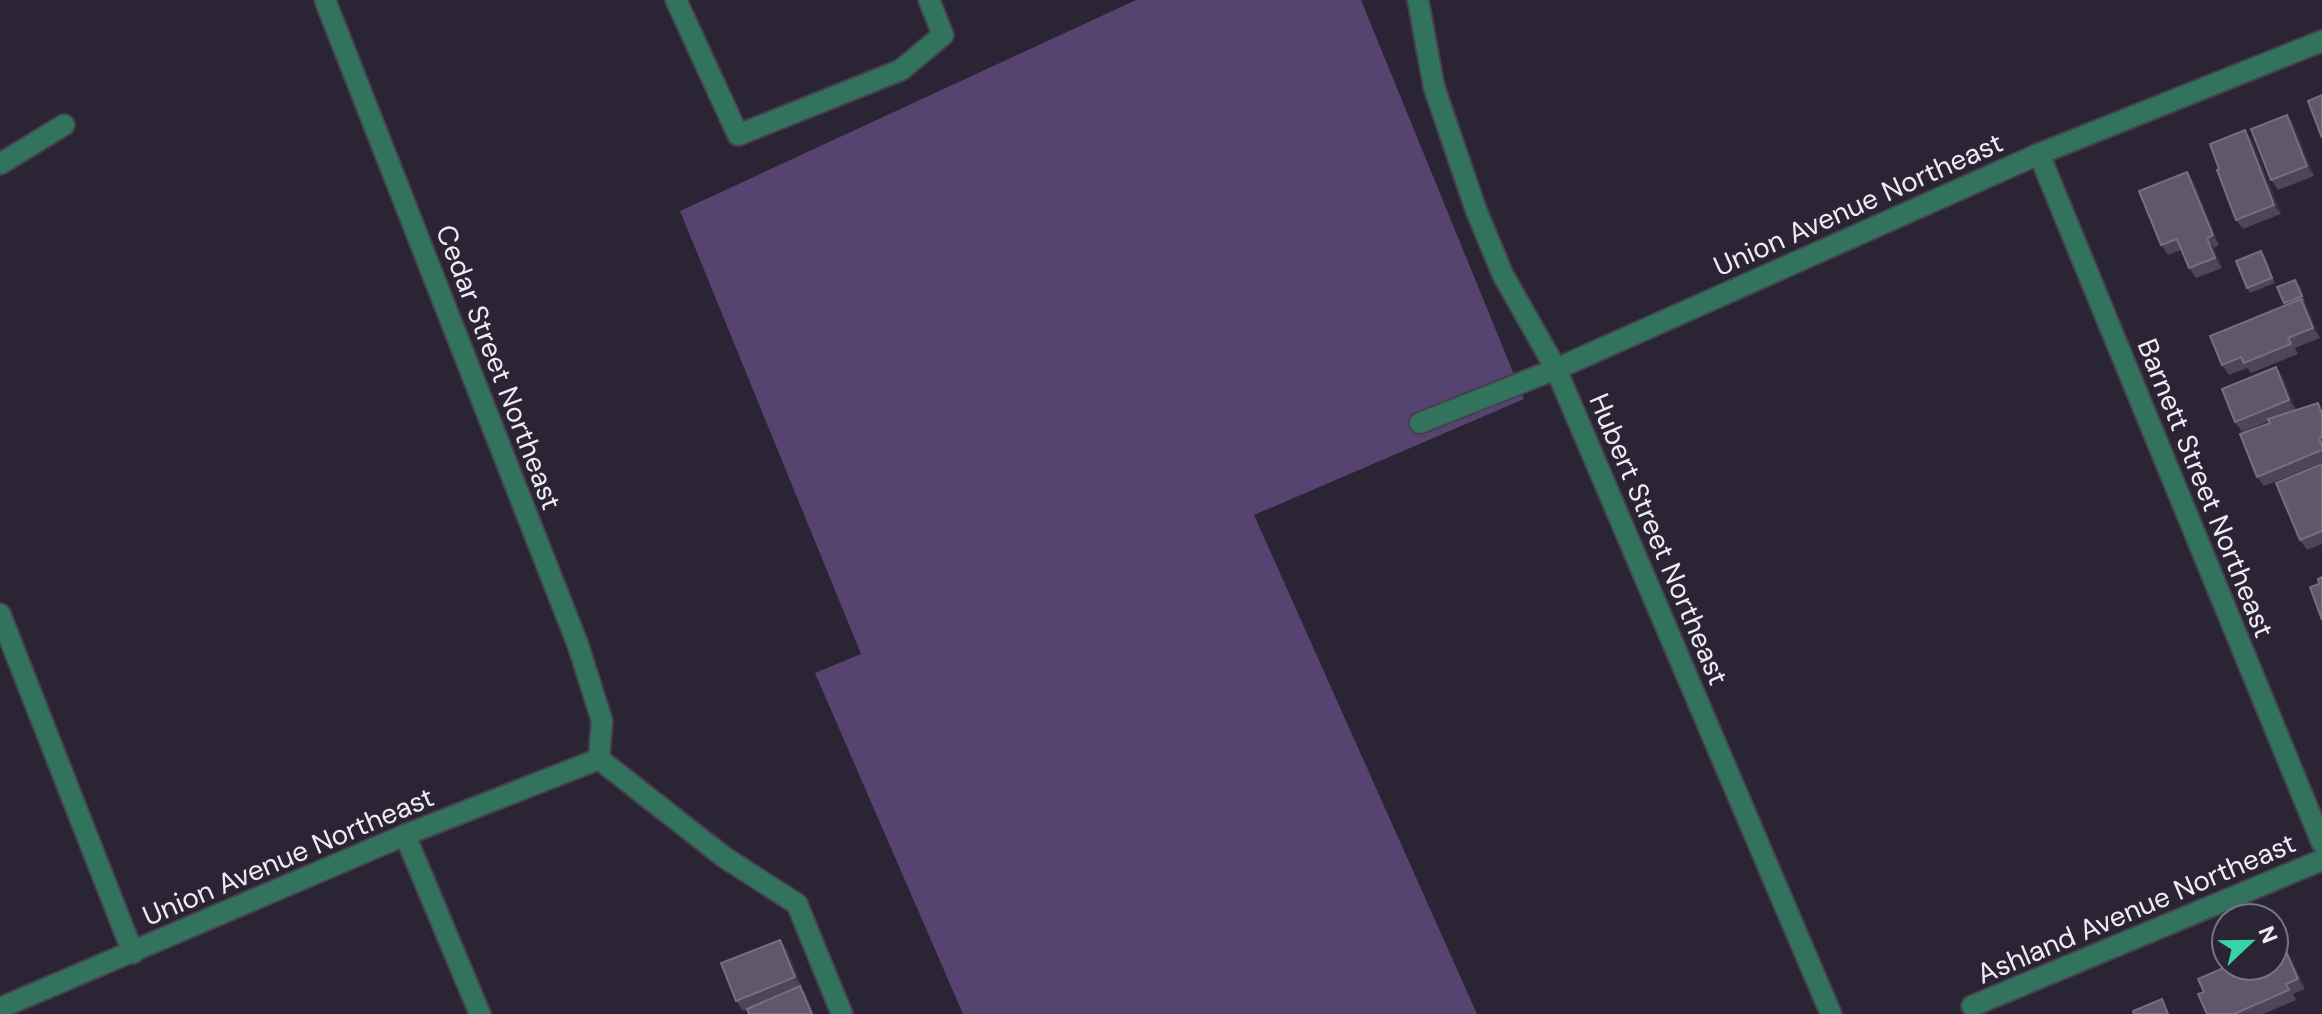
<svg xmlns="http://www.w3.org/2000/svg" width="2322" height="1014" font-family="'DM Sans',sans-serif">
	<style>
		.green { fill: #56436f }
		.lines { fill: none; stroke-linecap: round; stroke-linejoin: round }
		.service-casing { stroke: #46404f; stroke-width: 24 }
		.minor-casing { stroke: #46404f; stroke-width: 24 }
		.service { stroke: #31735d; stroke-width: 20 }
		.minor { stroke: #31735d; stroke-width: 20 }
		.wall { fill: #4d4657 }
		.shaded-wall { fill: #383142 }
		.building { fill: #5f5868; stroke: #756f7e; stroke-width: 2 }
		.labels { text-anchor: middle; stroke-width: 7; stroke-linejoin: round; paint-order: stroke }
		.street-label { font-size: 28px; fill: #efebf6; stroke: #2b2434 }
	</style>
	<rect width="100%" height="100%" fill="#2b2434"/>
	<!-- green -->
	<path class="green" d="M1136 0H1361L1524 399 1254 515 1477 1014H963L815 673 861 654 680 211Z"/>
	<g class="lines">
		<!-- service casing -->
		<g class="service-casing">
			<g id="service">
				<path d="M676 0 738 135 901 70 943 35 929 0"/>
				<path d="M0 164 64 125"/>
				<path d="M599 759 724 857 797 904 842 1014"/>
				<path d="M405 835 480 1014"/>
			</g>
		</g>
		<!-- minor casing -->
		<g class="minor-casing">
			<g id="minor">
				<path d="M1418 0 1434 87 1476 210 1503 275 1556 369 1831 1014"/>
				<path d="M2039 154 2322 843"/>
				<path d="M1420 423 1556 369 2039 154 2322 41"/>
				<path d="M0 614 133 953"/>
				<path d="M1972 1006 2322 860"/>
				<path d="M0 1008 405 835 599 759 602 721 578 645 325 0"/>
			</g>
		</g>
		<!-- service -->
		<use href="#service" class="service"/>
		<!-- minor -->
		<use href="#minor" class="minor"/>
	</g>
	<!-- wall -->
	<g class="wall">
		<path d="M2287 115 2294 125 2314 176 2278 190 2271 180Z"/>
		<path d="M2252 140 2281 214 2243 229 2236 220 2219 169Z"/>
		<path d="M2194 182 2219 245 2214 248 2222 268 2196 278 2189 268 2181 250 2168 255 2161 245Z"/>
		<path d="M2265 256 2275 283 2250 293 2247 288Z"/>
		<path d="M2299 285 2305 301 2304 302 2308 309 2320 338 2295 348 2298 354 2251 373 2247 368 2229 375 2222 365 2285 305 2284 303Z"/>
		<path d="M2276 367 2283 377 2296 410H2322V463L2264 486 2257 477 2269 421 2242 432 2235 422Z"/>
		<path d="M2322 464V544L2307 550 2300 540Z"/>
		<path d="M787 949 802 987 801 988 807 996 749 1008 743 1011 736 1001Z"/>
		<path d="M2292 959 2305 989 2293 994 2296 1000 2263 1014H2207Z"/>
	</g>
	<!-- shaded-wall -->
	<g class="shaded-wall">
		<path d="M2287 115 2294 125 2314 176 2307 166Z"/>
		<path d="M2245 130 2252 140 2281 214 2274 205Z"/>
		<path d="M2187 172 2194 182 2219 245 2213 235Z"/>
		<path d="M2207 238 2214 248 2222 268 2215 258Z"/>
		<path d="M2261 251 2265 256 2275 283 2272 278Z"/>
		<path d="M2301 299 2308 309 2320 338 2313 328Z"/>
		<path d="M2276 367 2283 377 2296 410 2289 400Z"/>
		<path d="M780 940 787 949 802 987 795 977Z"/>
		<path d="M2285 949 2292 959 2305 989 2298 979Z"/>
		<path d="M800 986 807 996 814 1014H812Z"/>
	</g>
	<!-- building -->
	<g class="building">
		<path d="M2322 95V138L2308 101Z"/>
		<path d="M2287 115 2307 166 2271 180 2251 129Z"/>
		<path d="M2245 130 2274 205 2236 220 2217 170 2219 169 2210 144Z"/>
		<path d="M2187 172 2213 235 2207 238 2215 258 2189 268 2177 239 2161 245 2139 191Z"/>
		<path d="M2261 251 2272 278 2247 288 2236 261Z"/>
		<path d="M2295 280 2302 296 2284 303 2277 287Z"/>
		<path d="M2301 299 2313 328 2288 338 2291 344 2244 363 2241 357 2222 365 2210 336Z"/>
		<path d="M2276 367 2289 400 2235 422 2222 389Z"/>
		<path d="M2318 403 2322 414V437L2319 438 2322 447V450L2257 477 2240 434 2270 423 2268 419Z"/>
		<path d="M2322 464V531L2300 540 2276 483Z"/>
		<path d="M2322 577V620L2310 587 2319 584 2318 579Z"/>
		<path d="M780 940 795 977 736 1001 721 963Z"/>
		<path d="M2285 949 2298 979 2286 984 2289 990 2234 1014H2207L2198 994 2204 992 2198 979 2228 966H2274V954Z"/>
		<path d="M800 986 812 1014H749L747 1009Z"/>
		<path d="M2162 999 2168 1014H2134L2133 1011Z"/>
	</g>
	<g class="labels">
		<!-- street labels -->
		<g class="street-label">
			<text transform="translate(1858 204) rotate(-24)" y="10">Union Avenue Northeast</text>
			<text transform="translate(499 367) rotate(69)" y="10">Cedar Street Northeast</text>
			<text transform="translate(2206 488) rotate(68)" y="10">Barnett Street Northeast</text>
			<text transform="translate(1659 539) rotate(67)" y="10">Hubert Street Northeast</text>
			<text transform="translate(288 856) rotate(-23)" y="10">Union Avenue Northeast</text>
			<text transform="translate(2136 908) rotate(-23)" y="10">Ashland Avenue Northeast</text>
		</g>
	</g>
	<!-- north arrow -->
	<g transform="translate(2250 942) rotate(68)"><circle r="38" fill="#2b2434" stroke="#797482" stroke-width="2"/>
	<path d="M0-6L14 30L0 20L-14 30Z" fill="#36d4a7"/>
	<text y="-12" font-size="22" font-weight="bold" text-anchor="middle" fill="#efebf6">N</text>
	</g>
</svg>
